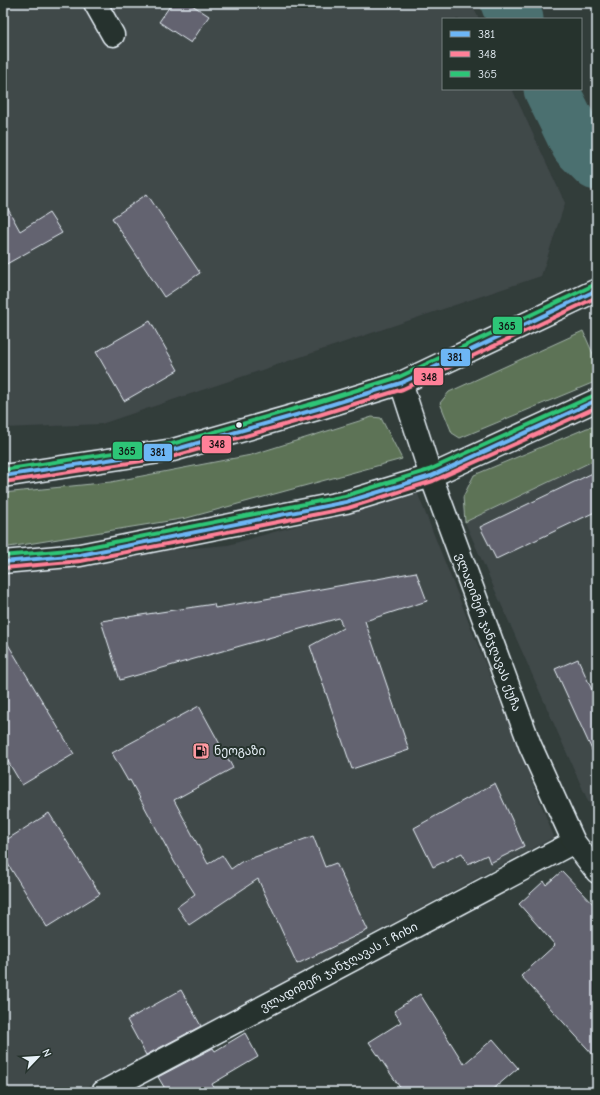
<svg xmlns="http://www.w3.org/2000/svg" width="600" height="1095" font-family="'Comic Neue','Noto Sans Georgian',sans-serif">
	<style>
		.built { fill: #41484a }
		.green { fill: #5d7357; stroke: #a2b2a8 }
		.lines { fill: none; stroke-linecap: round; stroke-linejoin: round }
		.river { stroke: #4b6f6f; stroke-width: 55 }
		.building { fill: #64636f; stroke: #e8f1f8 }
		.street-casing { stroke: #e8f1f8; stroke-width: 25 }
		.secondary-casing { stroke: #e8f1f8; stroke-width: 25 }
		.street { stroke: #26332d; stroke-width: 22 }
		.secondary { stroke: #26332d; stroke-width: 22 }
		.bus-1-casing { stroke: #26332d; stroke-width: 7 }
		.bus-2-casing { stroke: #26332d; stroke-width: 7 }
		.bus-3-casing { stroke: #26332d; stroke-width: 7 }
		.bus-1 { stroke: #6db6f5; stroke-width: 4 }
		.bus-2 { stroke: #ff8098; stroke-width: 4 }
		.bus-3 { stroke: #2dc577; stroke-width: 4 }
		.bus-dot { fill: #e8f1f8; stroke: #26332d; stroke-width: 1.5 }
		.labels { text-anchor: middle; stroke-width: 4; stroke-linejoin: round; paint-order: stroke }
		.street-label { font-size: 12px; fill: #e8f1f8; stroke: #26332d }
		.poi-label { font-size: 12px; fill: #e8f1f8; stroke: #26332d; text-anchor: start }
		.line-badge { stroke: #26332d; stroke-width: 1.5 }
		.pale-badge-label { font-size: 11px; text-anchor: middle; font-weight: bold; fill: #111 }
	</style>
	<rect width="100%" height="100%" fill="#323d3a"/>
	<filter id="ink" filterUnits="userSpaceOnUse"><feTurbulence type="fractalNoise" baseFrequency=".025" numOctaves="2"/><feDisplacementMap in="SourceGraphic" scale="8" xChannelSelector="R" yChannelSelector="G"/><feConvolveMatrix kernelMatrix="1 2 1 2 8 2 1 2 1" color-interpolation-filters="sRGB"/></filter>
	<g filter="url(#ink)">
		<!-- built -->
		<g class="built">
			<path d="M3 3H471L479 19H443V89H512L565 203 541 276 101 424 3 428Z"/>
			<path d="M597 459V816L588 801 465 522Z"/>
			<path d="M417 492 554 837 77 1092H3V564L228 545Z"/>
		</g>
		<!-- green -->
		<g class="green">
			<path d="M583 331 597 363V381L460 438 452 433 440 403 449 392Z"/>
			<path d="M372 417 381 418 402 459 187 518 3 548V493L111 482 251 455Z"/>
			<path d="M597 426V459L465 522 463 497 474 475 587 428Z"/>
		</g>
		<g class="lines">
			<!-- river -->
			<g class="river">
				<path d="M508 3 516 19"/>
				<path d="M551 89 578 144 597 163"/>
			</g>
		</g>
		<!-- building -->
		<g class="building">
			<path d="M172 3H189L209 16 191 43 159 22Z"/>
			<path d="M147 194 200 273 164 297 112 218Z"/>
			<path d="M3 200 20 231 49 213 62 233 3 266Z"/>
			<path d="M150 321 178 370 124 401 96 352Z"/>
			<path d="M597 471V511L496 559 480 527Z"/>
			<path d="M416 572 427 601 365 621 409 750 352 769 310 646 343 628 339 618 120 680 101 621 214 604 215 608Z"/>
			<path d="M3 636 74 754 22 785 3 753Z"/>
			<path d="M578 659 597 701V761L555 669Z"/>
			<path d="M199 706 233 768 174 800 208 864 222 855 231 869 241 862 313 836 325 867 336 863 368 930 297 964 258 879 189 925 177 907 195 894 175 863 130 780 128 781 112 753Z"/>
			<path d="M495 783 524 846 490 863 487 855 468 864 462 853 433 867 414 828Z"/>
			<path d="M49 813 100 894 47 927 3 856V842Z"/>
			<path d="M562 871 597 908V1059L521 976 555 945 519 904 544 881 546 885Z"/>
			<path d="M181 990 201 1026 146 1055 127 1020Z"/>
			<path d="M420 994 464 1064 493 1039 518 1068 490 1092H403L369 1042 401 1022 394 1011Z"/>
			<path d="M245 1033 258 1057 212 1084 216 1092H167L158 1077 213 1048 215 1051Z"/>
		</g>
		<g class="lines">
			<!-- street casing -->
			<g class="street-casing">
				<g id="street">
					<path d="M95 3 113 35"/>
					<path id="s1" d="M103 1092 574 842"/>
				</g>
			</g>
			<!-- secondary casing -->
			<g class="secondary-casing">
				<g id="secondary">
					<path id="s2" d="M401 383 431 476 530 745 574 842 597 872"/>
					<path d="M3 476 173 450 317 409 401 383 597 290"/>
					<path d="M3 562 80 555 346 502 431 476 597 400"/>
				</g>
			</g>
			<!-- street -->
			<use href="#street" class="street"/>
			<!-- secondary -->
			<use href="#secondary" class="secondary"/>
			<!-- bus-1 casing -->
			<g class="bus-1-casing">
				<g id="bus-1">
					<path d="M3 476 173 450 317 409 401 383 597 290"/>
					<path d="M3 562 80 555 346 502 431 476 597 400"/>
				</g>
			</g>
			<!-- bus-2 casing -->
			<g class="bus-2-casing">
				<g id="bus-2">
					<path d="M4 482 175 456 319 415 403 389 597 297"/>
					<path d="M4 568 81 561 348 508 433 481 597 407"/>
				</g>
			</g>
			<!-- bus-3 casing -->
			<g class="bus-3-casing">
				<g id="bus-3">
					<path d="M3 470 172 444 315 403 399 377 594 285"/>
					<path d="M3 556 79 549 345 496 429 470 595 395"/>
				</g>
			</g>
			<!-- bus-1 -->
			<use href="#bus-1" class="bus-1"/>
			<!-- bus-2 -->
			<use href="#bus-2" class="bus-2"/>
			<!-- bus-3 -->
			<use href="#bus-3" class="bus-3"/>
		</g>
	</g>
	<!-- icons -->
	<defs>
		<g id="fuel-square" transform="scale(0.9)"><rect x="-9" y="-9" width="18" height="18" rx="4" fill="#ff9aa2" stroke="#26332d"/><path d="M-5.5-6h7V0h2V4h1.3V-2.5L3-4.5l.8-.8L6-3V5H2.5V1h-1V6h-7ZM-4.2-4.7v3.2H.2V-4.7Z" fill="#111"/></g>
	</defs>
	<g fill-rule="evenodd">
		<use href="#fuel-square" x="201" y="751"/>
	</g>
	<!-- markers -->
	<circle class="bus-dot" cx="239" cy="425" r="3.5"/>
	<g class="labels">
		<!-- street labels -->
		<g class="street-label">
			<text dy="4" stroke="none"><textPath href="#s2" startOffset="264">ვლადიმერ ჯანჯღავას ქუჩა</textPath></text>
			<text dy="4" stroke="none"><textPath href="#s1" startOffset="267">ვლადიმერ ჯანჯღავას I ჩიხი</textPath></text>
		</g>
		<!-- poi labels -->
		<g class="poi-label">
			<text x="214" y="755">ნეოგაზი</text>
		</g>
	</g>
	<g class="line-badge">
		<rect x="492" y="316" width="31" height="19" rx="4" fill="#2dc577"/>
		<rect x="440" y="348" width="31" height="19" rx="4" fill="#6db6f5"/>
		<rect x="413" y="367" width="31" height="19" rx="4" fill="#ff8098"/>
		<rect x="201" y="435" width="31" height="19" rx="4" fill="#ff8098"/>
		<rect x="112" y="441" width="31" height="19" rx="4" fill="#2dc577"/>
		<rect x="143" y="443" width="30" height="19" rx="4" fill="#6db6f5"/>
	</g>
	<g class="pale-badge-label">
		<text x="507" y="330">365</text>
		<text x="455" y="361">381</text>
		<text x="429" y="381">348</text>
		<text x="217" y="448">348</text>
		<text x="127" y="455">365</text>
		<text x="158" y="456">381</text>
	</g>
	<!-- margin -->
	<rect width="600" height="1095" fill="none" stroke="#26332d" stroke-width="16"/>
	<rect x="8" y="8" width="584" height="1079" fill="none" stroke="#e8f1f8" stroke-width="1.5" filter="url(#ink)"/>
	<!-- legend -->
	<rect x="442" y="18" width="140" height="72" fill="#26332d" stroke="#747f7e"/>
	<rect x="450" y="31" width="20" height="6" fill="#6db6f5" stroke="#747f7e"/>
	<text x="478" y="38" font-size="12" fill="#e8f1f8">381</text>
	<rect x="450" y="51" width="20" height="6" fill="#ff8098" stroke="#747f7e"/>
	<text x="478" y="58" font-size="12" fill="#e8f1f8">348</text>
	<rect x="450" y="71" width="20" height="6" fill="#2dc577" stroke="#747f7e"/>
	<text x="478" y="78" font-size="12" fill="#e8f1f8">365</text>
	<!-- north arrow -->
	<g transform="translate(38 1057) rotate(65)" stroke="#26332d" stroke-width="3" paint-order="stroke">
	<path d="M0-3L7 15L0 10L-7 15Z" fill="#e8f1f8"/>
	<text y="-6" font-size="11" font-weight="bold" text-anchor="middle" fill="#e8f1f8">N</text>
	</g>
</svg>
